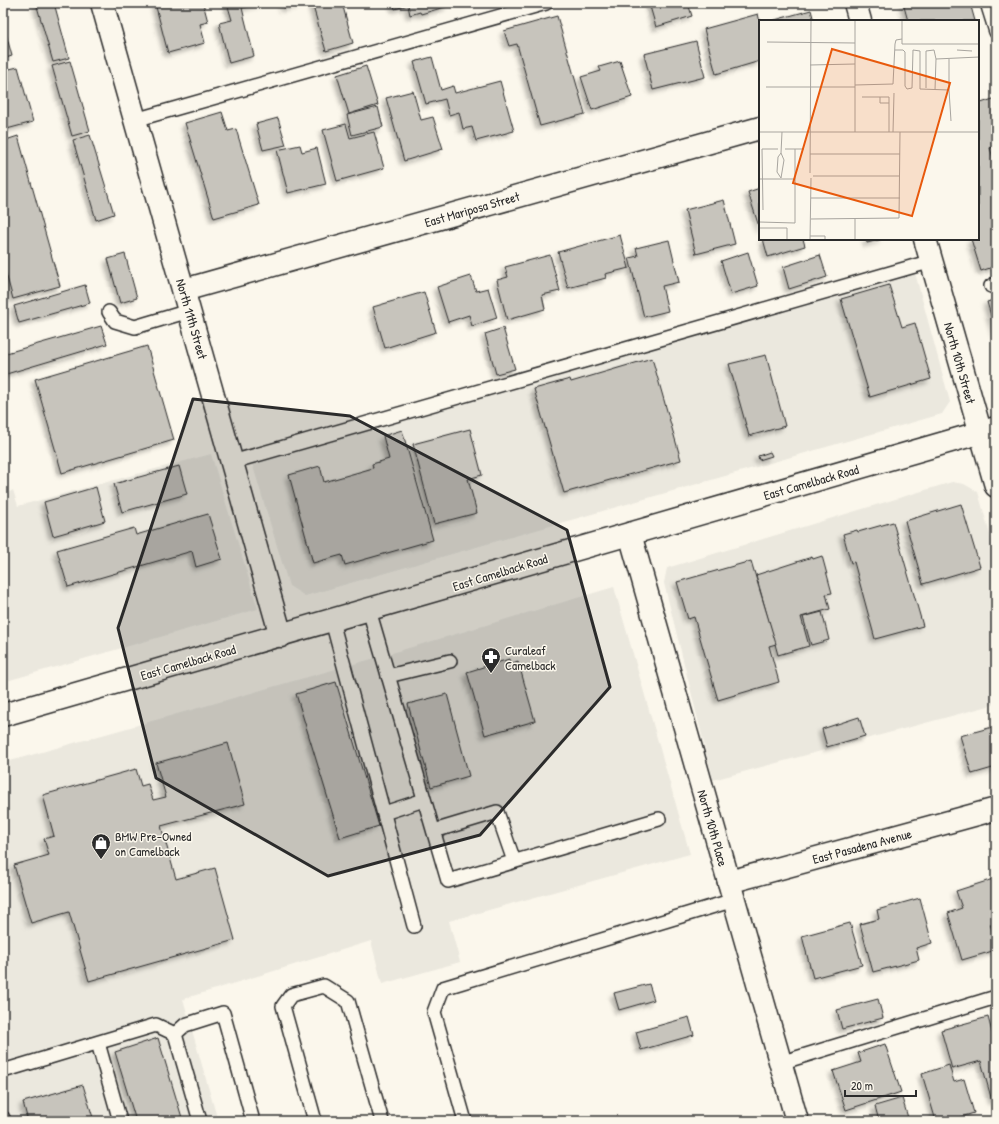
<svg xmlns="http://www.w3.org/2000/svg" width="999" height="1124" font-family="'Patrick Hand',sans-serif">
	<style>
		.built { fill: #ebe8de }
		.building { fill: #c7c4bc; stroke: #2b2b2b; filter: url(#shadow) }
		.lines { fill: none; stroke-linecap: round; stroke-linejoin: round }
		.lane-casing { stroke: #2b2b2b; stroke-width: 16 }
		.street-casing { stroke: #2b2b2b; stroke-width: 25 }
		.primary-casing { stroke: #2b2b2b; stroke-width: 25 }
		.lane { stroke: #fbf7ec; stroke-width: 13 }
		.street { stroke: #fbf7ec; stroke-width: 22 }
		.primary { stroke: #fbf7ec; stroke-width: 22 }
		.marked { fill: #2b2b2b; fill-opacity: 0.2; stroke: #2b2b2b; stroke-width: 3; stroke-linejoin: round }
		.labels { text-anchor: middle; stroke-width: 3; stroke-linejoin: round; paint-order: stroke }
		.street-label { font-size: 13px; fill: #2b2b2b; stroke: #fbf7ec }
		.poi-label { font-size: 13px; fill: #2b2b2b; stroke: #fbf7ec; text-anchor: start }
		.inset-road { fill: none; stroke: #a8a59f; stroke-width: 1 }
		.view { fill: #e8590c; fill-opacity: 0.15; stroke: #e8590c; stroke-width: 2 }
		.inset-edge { fill: none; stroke: #2b2b2b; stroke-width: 2 }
	</style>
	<defs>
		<filter id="shadow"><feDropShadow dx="-3.5" dy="3.5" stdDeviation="2" flood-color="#0004"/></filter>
	</defs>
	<rect width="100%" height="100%" fill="#fbf7ec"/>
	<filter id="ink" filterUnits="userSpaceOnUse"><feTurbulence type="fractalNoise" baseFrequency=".025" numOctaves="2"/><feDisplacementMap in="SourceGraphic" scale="8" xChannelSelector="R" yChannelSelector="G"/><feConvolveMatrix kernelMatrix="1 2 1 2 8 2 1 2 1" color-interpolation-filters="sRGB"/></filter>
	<g filter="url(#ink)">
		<!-- built -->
		<g class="built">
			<path d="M915 273 950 402 942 414 305 596 289 586 252 463Z"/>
			<path d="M211 454 258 609 3 682V496L13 490 18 506Z"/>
			<path d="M952 482 964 484 978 492 996 556V704L713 780 664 583 667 568Z"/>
			<path d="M614 587 690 854 449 921 460 962 382 984 371 941 183 999 218 1121H3V763L375 658Z"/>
		</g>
		<!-- building -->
		<g class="building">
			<path d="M36 3H54L69 58 53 62Z"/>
			<path d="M155 3H203L208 22 200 24 205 43 168 53Z"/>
			<path d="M227 3H262L242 8 254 56 229 63 219 23 232 20Z"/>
			<path d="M282 3H303L284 8Z"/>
			<path d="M312 3H342L353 43 326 51Z"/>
			<path d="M393 3H447L448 6 421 14 420 12 410 15 408 5 395 9Z"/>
			<path d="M649 3H688L692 16 656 27Z"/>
			<path d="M903 3H970L975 21H908Z"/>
			<path d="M811 10 814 21H771Z"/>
			<path d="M758 14 760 22V61L716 74 704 29Z"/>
			<path d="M557 16 585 114 540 126 517 44 509 46 504 31Z"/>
			<path d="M3 23 12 56 3 59Z"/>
			<path d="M696 41 705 77 653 90 644 54Z"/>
			<path d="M432 57 441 90 453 86 455 93 500 81 514 131 476 141 472 127 463 129 459 112 449 115 445 99 426 104 414 62Z"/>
			<path d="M70 61 90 131 72 136 52 66Z"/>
			<path d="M620 61 632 97 592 110 581 77 601 71 599 67Z"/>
			<path d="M3 63 5 70 18 67 33 122 3 130Z"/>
			<path d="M366 66 378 105 349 114 337 75Z"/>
			<path d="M413 91 421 120 433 117 443 149 404 161 386 98Z"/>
			<path d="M996 98V147L990 148 996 167V266L981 271 971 239H978V104Z"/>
			<path d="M378 107 383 127 352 135 347 115Z"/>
			<path d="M222 112 228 131 236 129 259 205 214 218 185 123Z"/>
			<path d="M278 118 286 145 263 150 256 124Z"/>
			<path d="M346 124 350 138 374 132 384 168 337 181 323 130Z"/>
			<path d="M90 135 114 214 96 220 73 140Z"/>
			<path d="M18 136 60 286 13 299 3 263V212H6L3 201V141Z"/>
			<path d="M300 145 302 152 317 148 326 184 288 193 277 150Z"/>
			<path d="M760 188V230L748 192Z"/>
			<path d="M724 200 735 244 696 254 685 210Z"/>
			<path d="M620 235 629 268 605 274 606 278 568 288 558 252Z"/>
			<path d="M763 239H803L805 246 768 257Z"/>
			<path d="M866 239H883L867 243Z"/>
			<path d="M669 240 679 282 662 286 668 311 644 317 629 258 638 256 636 248Z"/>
			<path d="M748 252 758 286 731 294 721 261Z"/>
			<path d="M125 254 137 298 120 303 108 259Z"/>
			<path d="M550 255 560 291 542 295 545 309 507 320 497 280 508 277 505 267Z"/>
			<path d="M820 255 827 277 789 289 783 267Z"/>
			<path d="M471 276 476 291 488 288 497 318 472 326 469 315 448 322 437 287Z"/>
			<path d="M85 285 90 303 19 323 14 306Z"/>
			<path d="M889 285 902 327 915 323 931 379 870 397 841 299Z"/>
			<path d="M424 292 436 332 385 348 373 307Z"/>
			<path d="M996 299V333L987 302Z"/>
			<path d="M101 326 107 344 3 375V354Z"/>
			<path d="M503 328 515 369 496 374 485 334Z"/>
			<path d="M147 346 174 440 62 473 35 379Z"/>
			<path d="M766 355 785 426 749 436 729 364Z"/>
			<path d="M652 358 681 460 564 493 534 389 570 379 571 382Z"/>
			<path d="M470 429 482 475 468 479 477 513 434 524 413 444Z"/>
			<path d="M402 430 433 540 345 565 342 555 313 563 289 475 320 466 324 482 373 468 372 464 389 459 383 436Z"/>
			<path d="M770 452 772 456 759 460 758 456Z"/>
			<path d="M179 466 187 494 122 512 114 484Z"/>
			<path d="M96 487 105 521 53 536 44 502Z"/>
			<path d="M961 504 980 567 923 584 905 521Z"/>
			<path d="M208 514 222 559 196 567 192 551 68 587 57 550 134 528 136 535Z"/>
			<path d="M893 522 923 626 875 639 854 562 851 563 843 534 857 530 858 532Z"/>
			<path d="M822 556 832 593 826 594 830 609 801 617 809 646 778 655 756 575 812 557 813 559Z"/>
			<path d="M751 561 776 644 769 646 779 682 718 700 694 617 688 619 677 582Z"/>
			<path d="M822 612 829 640 811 645 803 617Z"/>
			<path d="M509 659 510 664 518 661 535 721 485 735 467 672Z"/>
			<path d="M336 682 379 826 340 838 296 694Z"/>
			<path d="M447 694 469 776 431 787 408 704Z"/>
			<path d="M859 717 865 736 827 747 822 729Z"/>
			<path d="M996 726V767L972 774 960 736Z"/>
			<path d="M228 743 245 804 161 826 176 879 215 868 235 940 89 981 69 912 31 923 14 865 49 855 44 839 54 836 43 795 136 769 141 786 148 784 153 800 166 797 156 763Z"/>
			<path d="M993 879 996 890V922L990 924 996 943V950L962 960 948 913 962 908 956 891Z"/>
			<path d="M920 898 932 943 916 948 919 960 873 972 860 924 879 919 877 910Z"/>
			<path d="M850 923 862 965 813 978 802 936Z"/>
			<path d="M649 984 654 1000 619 1010 614 993Z"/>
			<path d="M878 999 883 1018 842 1029 837 1010Z"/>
			<path d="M689 1017 694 1035 641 1050 636 1032Z"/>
			<path d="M988 1017 996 1047V1100L992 1101 981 1061 952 1069 941 1030Z"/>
			<path d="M158 1038 183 1121H136L115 1052Z"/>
			<path d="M885 1044 901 1092 846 1110 833 1071 861 1062 858 1053Z"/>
			<path d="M949 1065 954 1082 964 1079 974 1113 948 1121H936L922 1074Z"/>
			<path d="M83 1085 94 1121H28L23 1102Z"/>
			<path d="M902 1098 909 1121H879L875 1106Z"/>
		</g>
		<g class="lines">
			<!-- lane casing -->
			<g class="lane-casing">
				<g id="lane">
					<path d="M987 3 996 32"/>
					<path d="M135 120 546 3"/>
					<path d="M991 286 996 284"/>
					<path d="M109 312 115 321 135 327 189 311"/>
					<path d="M232 462 932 261"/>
					<path d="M369 610 448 881 659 819"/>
					<path d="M332 621 414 926"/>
					<path d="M388 676 450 661"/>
					<path d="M384 813 424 800"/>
					<path d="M434 831 497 812 514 861"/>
					<path d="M175 1034 185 1025 223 1013 253 1121"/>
					<path d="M175 1034 200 1121"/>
					<path d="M98 1043 120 1121"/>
					<path d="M780 1063 996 997"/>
					<path d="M3 1071 156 1025 175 1034"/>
					<path d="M3 1118 4 1121"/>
					<path d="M315 1121 283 1006 291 995 324 986 348 1001 382 1121"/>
					<path d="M465 1121 434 1012 443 988 734 900"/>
				</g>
			</g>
			<!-- street casing -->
			<g class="street-casing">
				<g id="street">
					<path d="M102 3 281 636"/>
					<path d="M855 3 860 21"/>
					<path d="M925 239 996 486"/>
					<path d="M184 290 760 128"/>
					<path d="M630 534 797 1121"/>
					<path d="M729 882 996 809"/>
				</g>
			</g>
			<!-- primary casing -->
			<g class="primary-casing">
				<path id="primary" d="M3 715 996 428"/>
			</g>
			<!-- lane -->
			<use href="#lane" class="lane"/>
			<!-- street -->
			<use href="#street" class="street"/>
			<!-- primary -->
			<use href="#primary" class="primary"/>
		</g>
	</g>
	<!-- marked area -->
	<path class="marked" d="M193 399 350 416 567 530 610 687 480 835 328 876 156 778 118 628Z"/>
	<!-- icons -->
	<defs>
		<g id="pharmacy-pin" transform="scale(1)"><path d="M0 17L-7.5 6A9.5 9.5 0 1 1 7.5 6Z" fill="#2b2b2b" stroke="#fbf7ec"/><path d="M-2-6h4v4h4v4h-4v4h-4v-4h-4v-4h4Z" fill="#fff"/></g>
		<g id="shop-pin" transform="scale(1)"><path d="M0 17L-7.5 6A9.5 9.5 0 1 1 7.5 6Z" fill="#2b2b2b" stroke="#fbf7ec"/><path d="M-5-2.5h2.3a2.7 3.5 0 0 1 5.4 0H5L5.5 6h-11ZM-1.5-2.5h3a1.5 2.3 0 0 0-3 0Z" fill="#fff"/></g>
	</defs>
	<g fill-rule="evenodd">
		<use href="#pharmacy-pin" x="491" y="657"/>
		<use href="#shop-pin" x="101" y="843"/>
	</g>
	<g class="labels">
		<!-- street labels -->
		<g class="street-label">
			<text transform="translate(472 209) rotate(-16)" y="5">East Mariposa Street</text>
			<text transform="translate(192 319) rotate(74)" y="5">North 11th Street</text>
			<text transform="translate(960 363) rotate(74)" y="5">North 10th Street</text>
			<text transform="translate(811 482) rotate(-16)" y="5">East Camelback Road</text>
			<text transform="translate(500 572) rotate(-17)" y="5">East Camelback Road</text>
			<text transform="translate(188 662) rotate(-16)" y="5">East Camelback Road</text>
			<text transform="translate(713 828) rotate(74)" y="5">North 10th Place</text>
			<text transform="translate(862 846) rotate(-15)" y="5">East Pasadena Avenue</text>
		</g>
		<!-- poi labels -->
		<g class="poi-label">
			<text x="505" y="655">Curaleaf<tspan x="505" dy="15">Camelback</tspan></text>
			<text x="115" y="841">BMW Pre-Owned<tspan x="115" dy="15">on Camelback</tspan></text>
		</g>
	</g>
	<!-- overview -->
	<g transform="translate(759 20)">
		<rect width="220" height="220" fill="#fbf7ec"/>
		<path class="inset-road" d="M96 0V112M143 0V24H220M8 22 96 23M136 30H144L146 32V66L148 69 153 68 154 30 161 31V69L190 70V39M198 30 213 31M51 45 96 44M96 65 134 64 136 24 137 20 143 19M7 67H96M167 68V31L175 30 177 39 220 37M176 70 177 39M190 70 192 101M103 77H130V112M121 77V83H130M0 112H220M134 112 135 73M26 129H45M51 134H141M51 153 52 0M54 156H141M22 158 25 140 22 133 23 112M22 158 18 152 19 137 22 133M0 159H36V129M52 178H141M4 190 3 129H19M140 198 141 112M52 199 140 198M0 202 36 203V159M0 208H28V220M51 216H66V220M51 220 52 158M96 220V199"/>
		<path class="view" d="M73 29 191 63 153 196 34 163Z"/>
		<rect width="220" height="220" class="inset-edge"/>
	</g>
	<!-- margin -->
	<rect width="999" height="1124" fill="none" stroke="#fbf7ec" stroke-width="16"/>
	<rect x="8" y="8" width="983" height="1108" fill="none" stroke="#2b2b2b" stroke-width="1.5" filter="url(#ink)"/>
	<!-- scale -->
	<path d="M845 1090v6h71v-6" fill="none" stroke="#2b2b2b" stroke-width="2"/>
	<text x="851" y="1090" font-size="12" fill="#2b2b2b" stroke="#fbf7ec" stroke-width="3" paint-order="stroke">20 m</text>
</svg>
